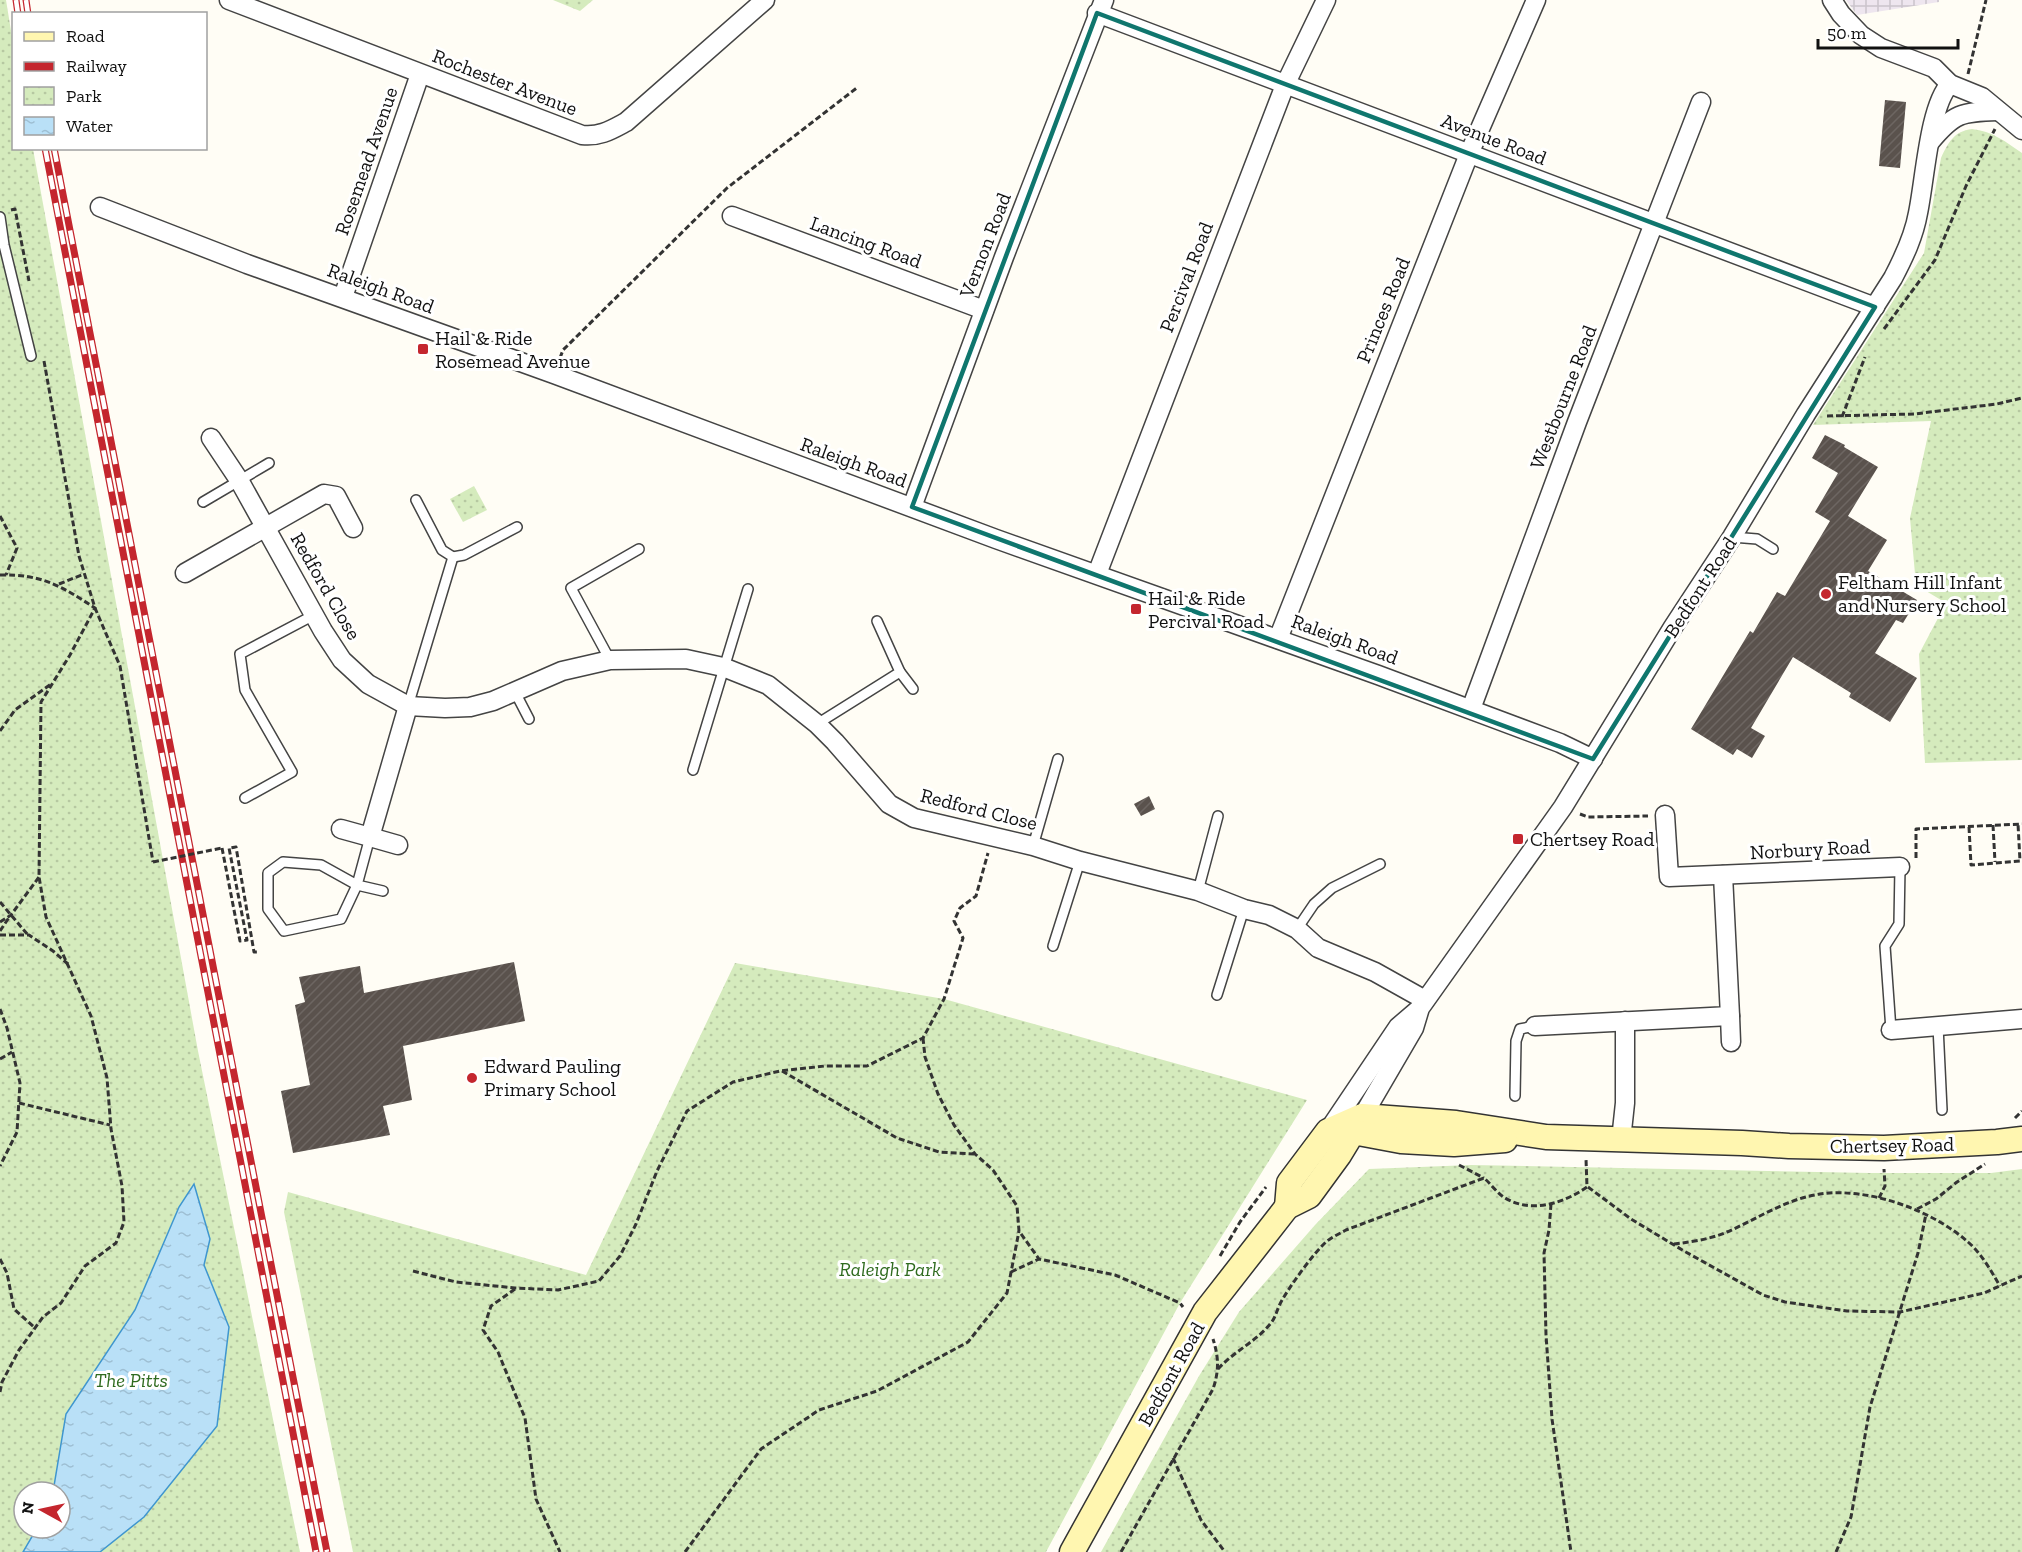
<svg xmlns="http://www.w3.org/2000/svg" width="2022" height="1552" font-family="'Zilla Slab',serif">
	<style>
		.industrial { fill: url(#industrial-grid) }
		.park { fill: url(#park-dots); fill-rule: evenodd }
		.water { fill: url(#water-ripples); stroke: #3f96cf; stroke-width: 1.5 }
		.building { fill: url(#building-hatch) }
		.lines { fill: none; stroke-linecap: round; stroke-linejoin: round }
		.lane-casing { stroke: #444; stroke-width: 12 }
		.street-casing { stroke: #444; stroke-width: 21 }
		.secondary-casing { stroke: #333; stroke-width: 27 }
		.path { stroke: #333; stroke-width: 3; stroke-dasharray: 6 3; stroke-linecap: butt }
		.lane { stroke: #fff; stroke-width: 9 }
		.street { stroke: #fff; stroke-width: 18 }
		.secondary { stroke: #fff6b0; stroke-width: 24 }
		.rail-casing { stroke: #c4262e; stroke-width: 7 }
		.rail { stroke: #fff; stroke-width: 4.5; stroke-dasharray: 14; stroke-linecap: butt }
		.path-bridge { stroke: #333; stroke-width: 3; stroke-dasharray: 6 3; stroke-linecap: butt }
		.marked { fill: none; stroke: #0f766e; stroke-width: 4.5; stroke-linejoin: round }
		.poi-dot { fill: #c4262e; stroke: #fff; stroke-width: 2 }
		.labels { text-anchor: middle; stroke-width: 6; stroke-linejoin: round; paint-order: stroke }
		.street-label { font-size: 20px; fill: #111; stroke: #fff }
		.poi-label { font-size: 20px; fill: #111; stroke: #fff; text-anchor: start }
		.park-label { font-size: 20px; font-style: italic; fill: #2f6b1f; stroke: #fff }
	</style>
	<defs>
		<pattern id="industrial-grid" width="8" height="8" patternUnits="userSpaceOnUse" patternTransform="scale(1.5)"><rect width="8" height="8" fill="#eee6ef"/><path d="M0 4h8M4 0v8" fill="none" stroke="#cbc4cc"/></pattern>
		<pattern id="park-dots" width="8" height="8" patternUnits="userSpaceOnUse" patternTransform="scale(1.5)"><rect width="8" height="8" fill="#d5ebbd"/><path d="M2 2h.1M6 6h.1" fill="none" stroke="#b6c8a1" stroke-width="1.8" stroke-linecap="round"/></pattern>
		<pattern id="water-ripples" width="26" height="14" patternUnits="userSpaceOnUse" patternTransform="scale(1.5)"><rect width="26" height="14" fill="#b9e0f7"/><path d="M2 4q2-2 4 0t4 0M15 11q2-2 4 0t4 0" fill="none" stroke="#9ebfd3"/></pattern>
		<pattern id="building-hatch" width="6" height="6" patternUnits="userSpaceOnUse" patternTransform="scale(1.5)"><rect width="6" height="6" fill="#5a524d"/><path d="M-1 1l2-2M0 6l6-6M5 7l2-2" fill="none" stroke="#6d6662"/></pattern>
	</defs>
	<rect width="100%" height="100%" fill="#fffdf5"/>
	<!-- industrial -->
	<path class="industrial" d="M1846 0H1939V2L1857 15Z"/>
	<!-- park -->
	<g class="park">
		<path d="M0 0H6L13 43 14 148 33 149 198 1051 300 1552H0ZM24 1492H60V1528H24Z"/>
		<path d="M553 0H593L580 11Z"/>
		<path d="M1972 129C1992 131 2006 142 2022 153V760L1925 763 1919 654 1946 603 1916 585 1910 518 1931 421 1813 425 1924 253 1941 158C1948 143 1954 131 1972 129Z"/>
		<path d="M474 486 487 510 463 522 450 499Z"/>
		<path d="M735 963 944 999 1307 1100 1180 1303 1046 1552H353L284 1212 288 1192 586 1275Z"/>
		<path d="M1471 1165 1870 1173H1991L2022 1169V1552H1101L1199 1376 1239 1312 1315 1225 1369 1169Z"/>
	</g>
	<!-- water -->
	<path class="water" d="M194 1184 210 1239 204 1265 229 1327 217 1426 144 1517 100 1552H23L37 1528H60V1492H53L66 1414 135 1310 179 1207Z"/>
	<!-- building -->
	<g class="building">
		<path d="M1885 100 1906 102 1900 168 1879 166Z"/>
		<path d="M1825 435 1845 445 1844 447 1878 467 1848 516 1887 540 1868 571 1917 600 1903 623 1896 620 1875 653 1917 678 1890 722 1849 697 1851 693 1793 657 1751 728 1765 736 1752 758 1737 749 1733 755 1691 729 1750 631 1753 633 1777 592 1785 596 1830 521 1815 512 1838 473 1812 458Z"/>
		<path d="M1149 796 1155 809 1141 816 1134 804Z"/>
		<path d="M514 962 525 1021 403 1046 412 1100 383 1106 390 1135 293 1153 281 1091 310 1085 295 1005 305 1002 299 977 360 966 364 993Z"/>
	</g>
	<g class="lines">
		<!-- lane casing -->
		<g class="lane-casing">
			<g id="lane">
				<path d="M0 217 4 245 31 356"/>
				<path d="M203 502 269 463"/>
				<path d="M1732 537 1757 539 1773 549"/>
				<path d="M453 557 464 555 517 527"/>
				<path d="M610 660 571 588 639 549"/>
				<path d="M900 672 913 689"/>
				<path d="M515 692 529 719"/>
				<path d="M408 706 453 557 442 550 416 500"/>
				<path d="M817 724 900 672 877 621"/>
				<path d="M693 770 748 589"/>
				<path d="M245 798 292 772 245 690 240 654 314 615"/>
				<path d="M370 837 357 885 383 891"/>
				<path d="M1033 846 1058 759"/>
				<path d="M283 862 321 865 357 885 341 919 284 931 268 909V873Z"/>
				<path d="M1198 891 1218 816"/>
				<path d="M1297 929 1314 904 1332 888 1380 864"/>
				<path d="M1053 946 1080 861"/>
				<path d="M1217 995 1244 909"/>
				<path d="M1938 1026 1942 1110"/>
				<path d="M1891 1030 1885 946 1899 924 1900 867"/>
				<path d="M1515 1096 1516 1041 1520 1029 1535 1026"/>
			</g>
		</g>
		<!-- street casing -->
		<g class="street-casing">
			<g id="street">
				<path d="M229 0 582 135C600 137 611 130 626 122L765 0"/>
				<path d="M1832 0 1841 14 1861 35 1881 48 1934 68 1950 84 1982 97 2022 130"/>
				<path d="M1097 13 1875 307"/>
				<path d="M1930 142C1954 113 1961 112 1998 111"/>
				<path d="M100 207 247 264 554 374 996 539 1378 675 1560 743 1593 759"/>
				<path d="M732 216 984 310"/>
				<path d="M343 297 420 74"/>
				<path d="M211 438 239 480 323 631 342 660 368 684 408 706 445 708 470 707 493 701 562 671 610 660 686 659 723 667 768 685 817 724 835 742 889 804 914 818 1033 846 1080 861 1198 891 1244 909 1269 915 1297 929 1318 948 1375 972 1425 1000"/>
				<path d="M912 507 1004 257 1104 0"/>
				<path d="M185 573 324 494 336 496 353 528"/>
				<path d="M1097 574 1285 85 1326 0"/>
				<path d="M1278 639 1469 154 1536 0"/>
				<path d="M1471 709 1577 422 1701 102"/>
				<path d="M1665 815 1669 877 1900 867"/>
				<path d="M341 829 370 837"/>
				<path d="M398 845 370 837 408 706"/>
				<path d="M1730 1016 1731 1042"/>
				<path d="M1535 1026 1730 1016 1723 875"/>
				<path d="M1891 1030 2022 1019"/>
				<path d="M1358 1124 1414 1028 1420 1008 1563 807 1673 627 1732 537 1806 414 1893 278C1904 257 1914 236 1918 213 1925 180 1929 106 1950 84"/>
				<path d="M1328 1131 1398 1027 1419 1009"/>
				<path d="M1621 1140 1625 1103V1021"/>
			</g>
		</g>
		<!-- secondary casing -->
		<g class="secondary-casing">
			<g id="secondary">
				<path d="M1287 1207 1289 1183 1328 1131 1362 1116 1456 1123 1546 1137 1742 1143 1789 1146 1884 1148 1997 1142 2022 1139"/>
				<path d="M1072 1552 1205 1312 1287 1207 1309 1196 1339 1155 1353 1132 1401 1141 1454 1144 1505 1140"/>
			</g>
		</g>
		<!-- path -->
		<g class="path">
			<path d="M1968 74 1986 0"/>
			<path d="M11 210 15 209 29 281"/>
			<path d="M1884 329 1935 260 1966 186 1995 129"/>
			<path d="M560 358 563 350 727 188 858 87"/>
			<path d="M44 361 79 556 95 608 120 666 153 862"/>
			<path d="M1827 416 1914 414 1997 404 2022 398"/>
			<path d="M1842 417 1865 357"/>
			<path d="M0 516 17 548 6 575"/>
			<path d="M0 575C42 574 61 586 95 608L70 655 41 702 39 877 46 917 91 1016 107 1078 111 1129 122 1186 124 1222 116 1243 85 1266 61 1303 43 1317 19 1350 2 1382 0 1392"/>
			<path d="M59 584 84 574"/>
			<path d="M0 731 15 710 51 684"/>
			<path d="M1580 814 1588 817 1648 816"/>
			<path d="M1993 825 1995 862"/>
			<path d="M1969 827 1971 865 2020 861 2018 824"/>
			<path d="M222 848 240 941 247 940 229 848 236 847 254 952H259"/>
			<path d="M1916 858V829L2022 824"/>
			<path d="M0 902 28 935"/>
			<path d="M0 922 11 915 39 877"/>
			<path d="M0 931 10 916"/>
			<path d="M0 935H29L53 951 68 964"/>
			<path d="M0 1009 7 1028 20 1083 17 1132 0 1166"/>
			<path d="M923 1038 925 1057 938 1094 954 1125 975 1154 993 1170 1017 1206 1019 1231 1039 1259 1115 1275 1180 1303 1183 1307"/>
			<path d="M0 1059 12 1052"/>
			<path d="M782 1071 897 1138 939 1152 974 1154"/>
			<path d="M19 1103 110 1125"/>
			<path d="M2015 1118 2022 1111"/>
			<path d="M1459 1165 1484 1178"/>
			<path d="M1588 1187 1631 1219 1684 1251 1763 1295 1785 1302 1847 1311 1900 1312 1984 1293 2022 1276"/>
			<path d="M1879 1198 1885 1186 1884 1169"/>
			<path d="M1551 1204 1549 1230 1544 1253 1546 1335 1552 1419 1571 1552"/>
			<path d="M1917 1209 1936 1199 1957 1182 1985 1164"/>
			<path d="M1674 1244C1691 1242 1711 1239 1727 1232 1757 1219 1786 1199 1820 1194 1868 1187 1932 1210 1968 1242 1982 1254 1991 1271 2000 1286"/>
			<path d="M1220 1256 1240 1222 1266 1187"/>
			<path d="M0 1259 7 1273 14 1309 35 1328"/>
			<path d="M413 1271 456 1282 515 1288 558 1290 599 1281 620 1256 636 1224 657 1171 687 1111 733 1082 780 1071 825 1066H867L923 1038 944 999 963 938 954 921 960 908 976 896 988 853"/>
			<path d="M1011 1272 1039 1259"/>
			<path d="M515 1289 491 1306 483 1330 498 1352 525 1418 536 1499 560 1552"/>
			<path d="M1218 1369C1234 1351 1256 1342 1271 1323 1276 1317 1277 1309 1281 1302 1290 1286 1312 1255 1326 1242 1332 1237 1339 1234 1346 1230L1484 1178C1491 1184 1497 1193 1505 1198 1532 1214 1564 1203 1587 1187L1586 1159"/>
			<path d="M1173 1458 1201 1520 1225 1552"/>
			<path d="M685 1552 761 1449 819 1410 877 1391 968 1342 1007 1293 1019 1231"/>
			<path d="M1121 1552 1213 1389C1219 1371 1219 1358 1213 1339"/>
			<path d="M1836 1552 1851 1517 1870 1407 1918 1253 1926 1214"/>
		</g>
		<!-- lane -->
		<use href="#lane" class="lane"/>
		<!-- street -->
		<use href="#street" class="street"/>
		<!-- secondary -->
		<use href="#secondary" class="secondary"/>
		<!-- rail casing -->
		<g class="rail-casing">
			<g id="rail">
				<path d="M16 0 18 14"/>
				<path d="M26 0 28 14"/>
				<path d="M45 148 316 1552"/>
				<path d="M54 148 327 1552"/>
			</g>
		</g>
		<!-- rail -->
		<use href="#rail" class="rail"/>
		<!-- path-bridge -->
		<path class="path-bridge" d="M153 862 222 848"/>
	</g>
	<!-- marked area -->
	<path class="marked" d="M1097 13 1875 307 1593 759 912 507Z"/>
	<!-- markers -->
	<g class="poi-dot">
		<rect x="417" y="343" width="12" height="12" rx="3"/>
		<circle cx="1826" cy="594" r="6"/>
		<rect x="1130" y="603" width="12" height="12" rx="3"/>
		<rect x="1512" y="833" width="12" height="12" rx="3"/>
		<circle cx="472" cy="1078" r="6"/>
	</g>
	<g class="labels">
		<!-- street labels -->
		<g class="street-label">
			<text transform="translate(505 82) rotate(21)" y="7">Rochester Avenue</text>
			<text transform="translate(1494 139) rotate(21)" y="7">Avenue Road</text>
			<text transform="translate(366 161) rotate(-71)" y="7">Rosemead Avenue</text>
			<text transform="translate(866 242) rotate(20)" y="7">Lancing Road</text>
			<text transform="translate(985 245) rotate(-69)" y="7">Vernon Road</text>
			<text transform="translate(1186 277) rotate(-69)" y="7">Percival Road</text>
			<text transform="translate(381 288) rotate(20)" y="7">Raleigh Road</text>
			<text transform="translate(1383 310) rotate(-68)" y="7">Princes Road</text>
			<text transform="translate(1563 397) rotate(-69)" y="7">Westbourne Road</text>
			<text transform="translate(854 462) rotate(20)" y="7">Raleigh Road</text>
			<text transform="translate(326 586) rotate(60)" y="7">Redford Close</text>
			<text transform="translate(1700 587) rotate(-57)" y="7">Bedfont Road</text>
			<text transform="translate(1345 639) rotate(20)" y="7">Raleigh Road</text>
			<text transform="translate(979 809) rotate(14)" y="7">Redford Close</text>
			<text transform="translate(1810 849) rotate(-3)" y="7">Norbury Road</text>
			<text transform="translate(1892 1145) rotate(-1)" y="7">Chertsey Road</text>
			<text transform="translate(1171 1374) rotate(-61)" y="7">Bedfont Road</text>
		</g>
		<!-- poi labels -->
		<g class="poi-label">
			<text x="435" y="345">Hail &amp; Ride<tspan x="435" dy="23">Rosemead Avenue</tspan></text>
			<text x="1838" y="589">Feltham Hill Infant<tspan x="1838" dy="23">and Nursery School</tspan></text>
			<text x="1148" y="605">Hail &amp; Ride<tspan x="1148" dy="23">Percival Road</tspan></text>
			<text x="1530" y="846">Chertsey Road</text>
			<text x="484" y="1073">Edward Pauling<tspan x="484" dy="23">Primary School</tspan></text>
		</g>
		<!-- park labels -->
		<g class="park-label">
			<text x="890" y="1276">Raleigh Park</text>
			<text x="131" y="1387">The Pitts</text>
		</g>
	</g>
	<!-- legend -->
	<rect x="12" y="12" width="195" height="138" fill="#ffffff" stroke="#a0a0a0" stroke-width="1.5"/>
	<rect x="24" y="32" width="30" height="9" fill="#fff6b0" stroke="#a0a0a0" stroke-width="1.5"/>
	<text x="66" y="42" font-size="18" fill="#111111">Road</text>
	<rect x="24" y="62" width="30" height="9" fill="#c4262e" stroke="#a0a0a0" stroke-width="1.5"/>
	<text x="66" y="72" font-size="18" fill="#111111">Railway</text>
	<rect x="24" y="87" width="30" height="18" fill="url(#park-dots)" stroke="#a0a0a0" stroke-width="1.5"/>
	<text x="66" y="102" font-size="18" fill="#111111">Park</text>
	<rect x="24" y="117" width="30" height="18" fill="url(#water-ripples)" stroke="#a0a0a0" stroke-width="1.5"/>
	<text x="66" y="132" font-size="18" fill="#111111">Water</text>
	<!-- north arrow -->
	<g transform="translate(42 1510) rotate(278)"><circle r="28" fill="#ffffff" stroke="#a0a0a0" stroke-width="1.5"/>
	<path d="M0-4.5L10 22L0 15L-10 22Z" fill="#c4262e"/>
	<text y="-9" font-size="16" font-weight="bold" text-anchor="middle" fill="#111111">N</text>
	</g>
	<!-- scale -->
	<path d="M1818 39v9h140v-9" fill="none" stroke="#111111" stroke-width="3"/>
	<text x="1827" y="39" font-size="18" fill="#111111" stroke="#ffffff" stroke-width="4.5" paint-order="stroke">50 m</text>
</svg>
